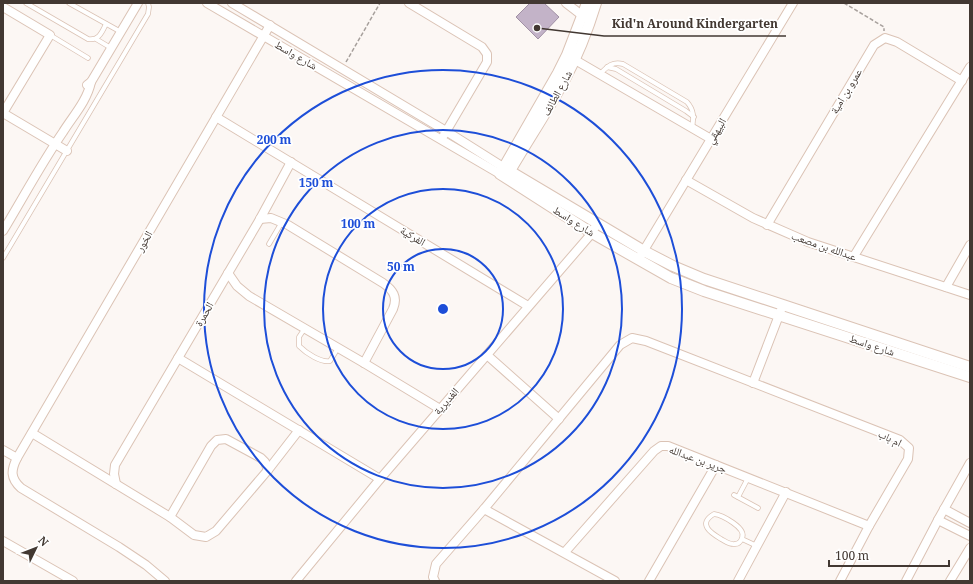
<svg xmlns="http://www.w3.org/2000/svg" width="973" height="584" font-family="Georgia,'Noto Naskh Arabic',serif">
	<style>
		.building { fill: #c3b3c8; stroke: #a191a5 }
		.lines { fill: none; stroke-linecap: round; stroke-linejoin: round }
		.service-casing { stroke: #dbc3b5; stroke-width: 5.5 }
		.minor-casing { stroke: #dbc3b5; stroke-width: 10 }
		.tertiary-casing { stroke: #dbc3b5; stroke-width: 12 }
		.path { stroke: #a7a09c; stroke-width: 1.5; stroke-dasharray: 4 2; stroke-linecap: butt }
		.service { stroke: #fff; stroke-width: 4 }
		.minor { stroke: #fff; stroke-width: 8 }
		.tertiary { stroke: #fff; stroke-width: 10 }
		.ring { fill: none; stroke: #1d4ed8; stroke-width: 2 }
		.labels { text-anchor: middle; stroke-width: 3.5; stroke-linejoin: round; paint-order: stroke }
		.street-label { font-size: 11px; fill: #423832; stroke: #fff }
		.centre { fill: #1d4ed8; stroke: #fff; stroke-width: 2 }
		.ring-label { font-size: 12px; text-anchor: middle; font-weight: bold; fill: #1d4ed8; stroke: #fff; stroke-width: 3.5; stroke-linejoin: round; paint-order: stroke }
		.leader { fill: none; stroke: #423832; stroke-width: 1.5 }
		.callout-dot { fill: #423832; stroke: #fff; stroke-width: 1.5 }
		.callout-label { font-size: 12px; text-anchor: middle; font-weight: bold; fill: #423832; stroke: #fff; stroke-width: 3.5; stroke-linejoin: round; paint-order: stroke }
	</style>
	<rect width="100%" height="100%" fill="#fcf7f4"/>
	<!-- building -->
	<path class="building" d="M530 3H544L559 17 538 39 516 17Z"/>
	<g class="lines">
		<!-- service casing -->
		<g class="service-casing">
			<g id="service">
				<path d="M26 3 88 39C99 41 102 32 106 24"/>
				<path d="M69 3 121 32"/>
				<path d="M50 35 88 58"/>
				<path d="M96 39 111 48"/>
				<path d="M607 67 616 69 686 111 694 117"/>
				<path d="M600 74C607 67 612 61 623 64L687 102C694 110 694 117 692 128"/>
				<path d="M269 244 282 222"/>
				<path d="M3 258 148 14 149 7 148 3"/>
				<path d="M305 328 299 337V346C306 353 321 363 330 361L338 348"/>
				<path d="M734 495 758 508"/>
				<path d="M738 497 748 478"/>
				<path d="M714 514C722 515 747 528 742 538 741 541 739 544 735 544 730 545 725 541 721 539 711 533 697 524 714 514Z"/>
				<path d="M742 539 757 546"/>
			</g>
		</g>
		<!-- minor casing -->
		<g class="minor-casing">
			<g id="minor">
				<path d="M207 3 500 174"/>
				<path d="M232 3 446 131 503 167"/>
				<path d="M409 3 482 47 487 54V62L444 135"/>
				<path d="M566 3 579 13 587 17"/>
				<path d="M3 7 50 35 3 113"/>
				<path d="M570 57 711 139"/>
				<path d="M87 85 91 82 138 3"/>
				<path d="M3 113 67 151"/>
				<path d="M216 117 528 306"/>
				<path d="M686 180 753 218 808 242 970 295"/>
				<path d="M260 219 271 218 288 225 383 283C393 290 398 297 393 309L364 363"/>
				<path d="M767 225 874 45 885 38 897 42 962 81"/>
				<path d="M3 231C23 198 41 164 63 132 73 116 87 101 91 82"/>
				<path d="M641 255 793 3"/>
				<path d="M854 256 970 67"/>
				<path d="M228 273 237 286 249 296 364 363 440 409"/>
				<path d="M946 287 970 245"/>
				<path d="M487 355 559 419"/>
				<path d="M178 358 380 479"/>
				<path d="M753 383 781 310"/>
				<path d="M32 433 170 517 194 535 206 537 216 531 268 470 299 430"/>
				<path d="M3 450 17 458"/>
				<path d="M116 484 114 474 115 465 260 219 291 162"/>
				<path d="M484 509 615 581"/>
				<path d="M944 509 970 523"/>
				<path d="M170 517 211 446 217 440 226 439 261 458 265 462 268 470"/>
				<path d="M938 520 970 536"/>
				<path d="M3 541 73 581"/>
				<path d="M565 552 654 451 661 446H668L869 526"/>
				<path d="M165 581 146 565 119 547 21 488C10 478 11 470 17 458L270 25"/>
				<path d="M296 581 380 479 592 233 597 223"/>
				<path d="M435 581 433 577 436 564 484 509 620 345 632 338 646 341 900 440 909 448 908 459 869 526 840 581"/>
				<path d="M649 581 716 465"/>
				<path d="M738 581 786 492"/>
				<path d="M906 581 938 520 970 463"/>
				<path d="M950 581 970 548"/>
			</g>
		</g>
		<!-- tertiary casing -->
		<g class="tertiary-casing">
			<g id="tertiary">
				<path d="M587 3 567 55 558 73 500 174 592 233 671 278 704 291 970 377"/>
				<path d="M503 167 644 251 673 266 704 279 783 305 970 367"/>
				<path d="M507 176C526 143 547 112 565 79 578 55 588 29 596 3"/>
			</g>
		</g>
		<!-- path -->
		<g class="path">
			<path d="M844 3 884 27V31"/>
			<path d="M346 62 380 3"/>
		</g>
		<!-- service -->
		<use href="#service" class="service"/>
		<!-- minor -->
		<use href="#minor" class="minor"/>
		<!-- tertiary -->
		<use href="#tertiary" class="tertiary"/>
	</g>
	<!-- distance rings -->
	<g class="ring">
		<circle cx="443" cy="309" r="60"/>
		<circle cx="443" cy="309" r="120"/>
		<circle cx="443" cy="309" r="179"/>
		<circle cx="443" cy="309" r="239"/>
	</g>
	<g class="labels">
		<!-- street labels -->
		<g class="street-label">
			<text transform="translate(296 55) rotate(30)" y="4">شارع واسط</text>
			<text transform="translate(846 91) rotate(-59)" y="4">عمرو بن امية</text>
			<text transform="translate(557 93) rotate(-61)" y="4">شارع الطائف</text>
			<text transform="translate(716 131) rotate(-59)" y="4">البيهقي</text>
			<text transform="translate(574 221) rotate(32)" y="4">شارع واسط</text>
			<text transform="translate(413 236) rotate(31)" y="4">الفركية</text>
			<text transform="translate(144 241) rotate(-60)" y="4">الخور</text>
			<text transform="translate(824 246) rotate(19)" y="4">عبدالله بن مصعب</text>
			<text transform="translate(204 314) rotate(-60)" y="4">الحمرة</text>
			<text transform="translate(872 345) rotate(18)" y="4">شارع واسط</text>
			<text transform="translate(446 401) rotate(-49)" y="4">الغديرية</text>
			<text transform="translate(890 438) rotate(26)" y="4">ام باب</text>
			<text transform="translate(698 459) rotate(20)" y="4">جرير بن عبدالله</text>
		</g>
	</g>
	<circle cx="443" cy="309" r="6" class="centre"/>
	<g class="ring-label">
		<text x="274" y="144">200 m</text>
		<text x="316" y="187">150 m</text>
		<text x="358" y="228">100 m</text>
		<text x="401" y="271">50 m</text>
	</g>
	<!-- callouts -->
	<path class="leader" d="M537 28L604 36H786"/>
	<circle class="callout-dot" cx="537" cy="28" r="4"/>
	<g class="callout-label">
		<text x="695" y="28">Kid'n Around Kindergarten</text>
	</g>
	<!-- border -->
	<rect width="973" height="584" fill="none" stroke="#423832" stroke-width="8"/>
	<!-- north arrow -->
	<g transform="translate(36 548) rotate(47)" stroke="#ffffff" stroke-width="3" paint-order="stroke">
	<path d="M0-3L7 15L0 10L-7 15Z" fill="#423832"/>
	<text y="-6" font-size="11" font-weight="bold" text-anchor="middle" fill="#423832">N</text>
	</g>
	<!-- scale -->
	<path d="M829 560v6h120v-6" fill="none" stroke="#423832" stroke-width="2"/>
	<text x="835" y="560" font-size="12" fill="#423832" stroke="#ffffff" stroke-width="3" paint-order="stroke">100 m</text>
</svg>
